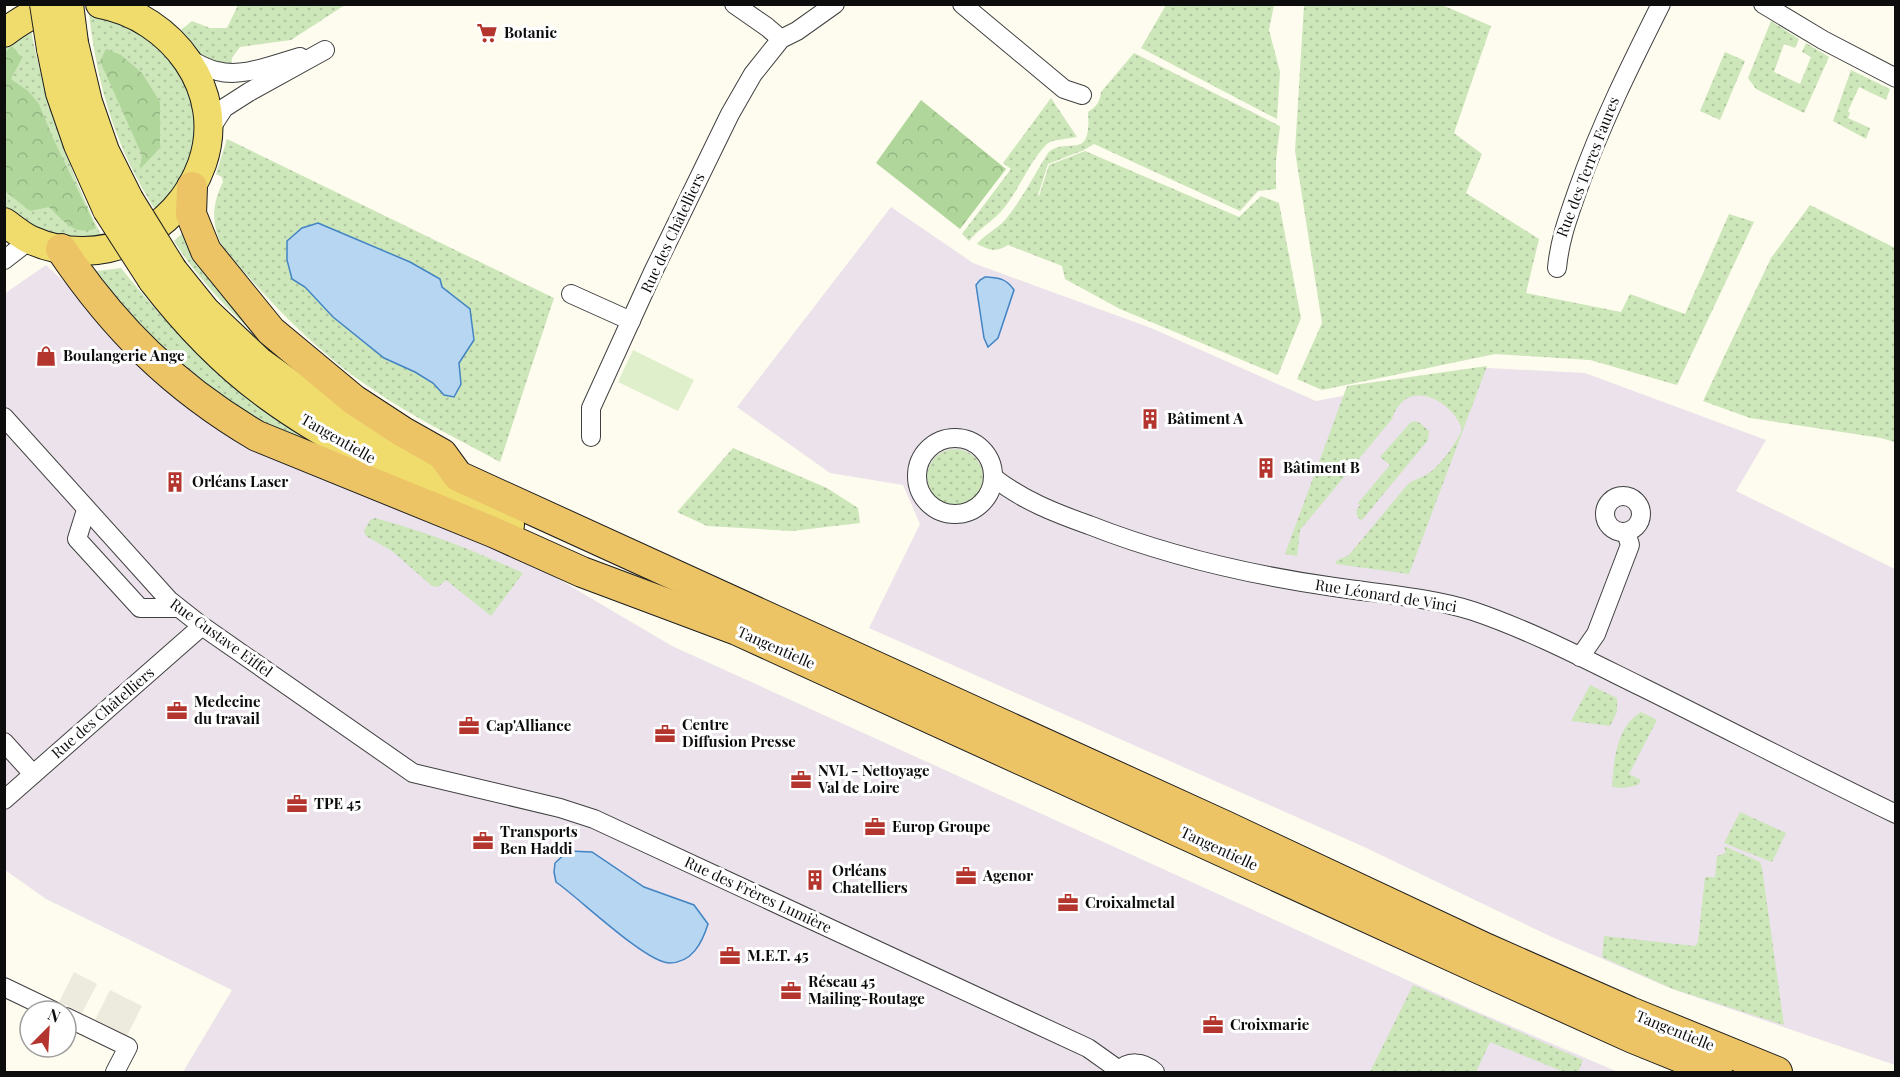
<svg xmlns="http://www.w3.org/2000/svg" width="1900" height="1077" font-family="'Playfair Display',serif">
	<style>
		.industrial { fill: #ebe2eb }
		.grass { fill: url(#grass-dots) }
		.forest { fill: url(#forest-crowns) }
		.pitch { fill: #dfeecb }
		.plaza { fill: #edebde }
		.water { fill: #b6d6f2; stroke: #4284c4; stroke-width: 1.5 }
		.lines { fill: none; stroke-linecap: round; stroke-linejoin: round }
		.minor-casing { stroke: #404040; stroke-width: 20 }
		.primary-casing { stroke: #1e1e1e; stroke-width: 30 }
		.trunk-casing { stroke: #1e1e1e; stroke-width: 32 }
		.minor { stroke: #fff; stroke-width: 18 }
		.primary { stroke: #efdc6d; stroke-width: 28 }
		.trunk { stroke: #ecc466; stroke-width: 30 }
		.primary-bridge-casing { stroke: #1e1e1e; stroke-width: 30; stroke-linecap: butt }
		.primary-bridge { stroke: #efdc6d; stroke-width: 28 }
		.labels { text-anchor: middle; stroke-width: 6; stroke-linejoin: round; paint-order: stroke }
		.poi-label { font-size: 15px; font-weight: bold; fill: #0d0d0d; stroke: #fff; text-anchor: start }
		.street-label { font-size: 15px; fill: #0d0d0d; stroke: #fff }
	</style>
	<defs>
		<pattern id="grass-dots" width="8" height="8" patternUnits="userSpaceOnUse" patternTransform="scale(1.5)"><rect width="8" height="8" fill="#cde6ba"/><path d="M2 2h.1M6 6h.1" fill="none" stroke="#afc49f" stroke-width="1.8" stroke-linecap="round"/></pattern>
		<pattern id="forest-crowns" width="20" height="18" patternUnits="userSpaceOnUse" patternTransform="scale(1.5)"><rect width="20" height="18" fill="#b0d69b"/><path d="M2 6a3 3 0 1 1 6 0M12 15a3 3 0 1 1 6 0" fill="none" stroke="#96b684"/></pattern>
	</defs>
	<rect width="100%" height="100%" fill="#fefcee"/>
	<!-- industrial -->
	<g class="industrial">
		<path d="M891 207 973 263 1151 328 1316 401 1488 368 1585 373 1766 440 1736 491 1895 569V1065L1672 989 1554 938 1362 846 869 628 920 524 903 485 830 473 737 407Z"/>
		<path d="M46 265 72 289 158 379 504 547 672 646 1471 1009 1618 1072H183L232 990 46 899 5 870V297L7 292Z"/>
	</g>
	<!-- grass -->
	<g class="grass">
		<path d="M238 5H345L291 40 240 47 232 58 231 67C206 65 195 49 181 30L192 21 210 28H227Z"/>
		<path d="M1166 5H1274L1269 30 1280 72 1277 119 1141 48Z"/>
		<path d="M1304 5H1442L1491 26 1454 133 1482 154 1466 193 1539 239 1526 293 1621 312 1630 294 1685 314 1729 214 1754 222 1677 385 1590 360 1495 354 1322 390 1297 379 1322 323 1295 151Z"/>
		<path d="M89 14C103 17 117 19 129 25 154 36 180 67 190 93 198 114 195 154 184 174 177 187 165 199 156 211 116 148 98 89 89 14Z"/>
		<path d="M1771 21 1799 39 1795 48 1784 44 1774 72 1800 84 1811 57 1802 52 1806 43 1829 57 1804 113 1756 89 1748 78Z"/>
		<path d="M30 26C45 102 68 167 102 237 65 241 33 232 5 206L4 43Z"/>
		<path d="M1725 52 1745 61 1720 120 1700 111Z"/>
		<path d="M1134 53 1280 126 1276 161V189L1258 191 1240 211 1094 144 1084 150 1048 164 1038 195 1039 196 1049 165 1085 151 1239 217 1261 196 1279 203 1301 318 1278 375 1120 309 1065 279 1062 266 1008 245C995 253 990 250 977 244 985 234 996 230 1005 220 1022 200 1034 175 1048 153 1067 135 1092 164 1088 112 1096 107 1100 102 1101 92Z"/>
		<path d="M1851 70 1890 89 1886 100 1859 87 1848 111 1850 113 1848 118 1870 128 1866 139 1833 121Z"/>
		<path d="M1051 98 1077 137 1052 141 1047 144C1029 162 1020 188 1004 208 994 221 979 228 969 241L962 234 1011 169 1003 163Z"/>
		<path d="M227 139 554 298 500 462C460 440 419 420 381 395 319 355 269 302 222 246 211 223 212 204 223 182L222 177 216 174Z"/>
		<path d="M1810 205 1895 248V442L1881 438 1750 418 1703 401 1771 258Z"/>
		<path d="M187 229 299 374C253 334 207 293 174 241Z"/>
		<path d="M121 268C157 313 199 359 245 396 271 417 300 435 328 454L204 395 94 277 97 271Z"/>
		<path d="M1487 366 1409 574 1336 564V561L1349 555 1407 485C1414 479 1422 478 1429 473 1440 466 1458 441 1462 429 1451 398 1405 377 1392 419L1300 530 1297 556 1285 554 1347 386Z"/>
		<path d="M1415 421 1420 423 1429 431 1428 440 1362 520 1358 518 1356 511 1360 505 1358 503 1390 465 1380 457 1410 423Z"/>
		<path d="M733 448 827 488 858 508 860 523 792 531 707 526 677 512Z"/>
		<circle cx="955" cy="477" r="28"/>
		<path d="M375 518C427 532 475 551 523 573L491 616 446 580 438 587 432 586 392 551 366 536 364 531 370 520Z"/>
		<path d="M1590 685 1617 698V712L1610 726 1571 721Z"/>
		<path d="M1641 712 1657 720 1629 774 1641 780 1638 785 1624 788 1612 787C1614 760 1616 727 1641 712Z"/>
		<path d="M1740 812 1786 833 1772 862 1724 843Z"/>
		<path d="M1724 846 1760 862 1762 868 1784 1025 1673 989 1602 957 1604 936 1695 946 1698 942 1705 877H1715L1717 856 1726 853Z"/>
		<path d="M1413 985 1583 1060 1578 1072H1564L1490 1042 1476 1072H1370Z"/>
	</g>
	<!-- forest -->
	<g class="forest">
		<path d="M12 46 22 58 11 79 28 91 39 104 52 136 96 228C75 237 64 221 49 207L30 211 5 191V52Z"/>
		<path d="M106 49 121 55 142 73 160 102V148L140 169 142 155 100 61Z"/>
		<path d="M921 100 1006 169 960 229 876 163Z"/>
	</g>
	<!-- pitch -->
	<path class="pitch" d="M633 350 694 380 678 411 618 382Z"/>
	<!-- plaza -->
	<g class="plaza">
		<path d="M74 972 97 984 82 1013 59 1002Z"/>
		<path d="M110 990 142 1006 127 1036 95 1020Z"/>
	</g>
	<!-- water -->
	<g class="water">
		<path d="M318 223 410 262 440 279 442 287 470 309 474 340 459 363 461 384 454 397 444 395 433 383 415 372 384 358 333 317 305 287 292 279 287 260V241L302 228Z"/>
		<path d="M985 277C999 278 1006 278 1014 290L998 338 988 347 984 338 976 285 980 280Z"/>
		<path d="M568 851 592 852 644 887 694 905 708 924C702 943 692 963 669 963 645 962 579 898 556 882L554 872 555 863Z"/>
	</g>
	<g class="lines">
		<!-- minor casing -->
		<g class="minor-casing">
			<g id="minor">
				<path d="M734 4 767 27 781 39"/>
				<path d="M962 4 1064 89 1082 95"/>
				<path d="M1763 4 1823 40 1896 78"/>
				<path d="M186 57C196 63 206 69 217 71 243 78 274 64 300 57"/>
				<path d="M209 131 224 108 249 92 325 50"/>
				<path d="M4 260 30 240"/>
				<path d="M1557 268C1560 238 1568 218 1578 189 1601 124 1630 66 1661 4"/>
				<path d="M571 294 631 321"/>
				<path d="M4 417 169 600 202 626 413 773 560 808 594 819 1088 1048 1119 1070"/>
				<path d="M591 437V408L653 272 730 114 753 74 781 39 797 31 835 4"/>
				<circle cx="955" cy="476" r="38"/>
				<path d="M993 477C1022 500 1055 513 1089 525 1168 556 1250 575 1334 587 1380 594 1429 597 1473 611 1532 631 1587 660 1642 687 1727 729 1811 773 1896 814"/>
				<circle cx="1623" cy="514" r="18"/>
				<path d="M86 510 77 539 140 608H178"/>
				<path d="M1580 657 1596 634 1630 545 1626 532"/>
				<path d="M4 742 33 774"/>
				<path d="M4 800 202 626"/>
				<path d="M4 987 54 1011"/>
				<path d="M66 1017 128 1047 115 1072"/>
				<path d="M1117 1072C1128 1060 1143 1061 1155 1072"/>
			</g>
		</g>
		<!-- primary casing -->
		<g class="primary-casing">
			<g id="primary">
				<path d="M4 33C22 19 44 6 67 5"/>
				<path d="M74 43 88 102 105 151 129 199"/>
				<path d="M51 49 60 93 78 145 107 210"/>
				<path d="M4 222C13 228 22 236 31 240 100 271 177 234 202 164 228 91 172 17 100 4"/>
				<path d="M173 270 206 311 259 361 321 406 405 453 458 476"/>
				<path d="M152 280C185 323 224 364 268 396 342 450 427 486 510 525"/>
			</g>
		</g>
		<!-- trunk casing -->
		<g class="trunk-casing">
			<g id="trunk">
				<path d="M192 187 191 214 206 251 271 331 354 400 403 432 442 454 458 476 1225 826 1487 949 1630 1012 1777 1072"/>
				<path d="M61 249C115 329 174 387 257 436L493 532 582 572 737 630 1478 968 1633 1038 1717 1072"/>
			</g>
		</g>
		<!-- minor -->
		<use href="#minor" class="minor"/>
		<!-- primary -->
		<use href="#primary" class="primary"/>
		<!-- trunk -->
		<use href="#trunk" class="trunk"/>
		<!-- primary-bridge casing -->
		<g class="primary-bridge-casing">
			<g id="primary-bridge">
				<path d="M44 4 51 49"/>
				<path d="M69 4 74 43"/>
				<path d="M129 199 173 270"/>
				<path d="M107 210 152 280"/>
			</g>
		</g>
		<!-- primary-bridge -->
		<use href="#primary-bridge" class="primary-bridge"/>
	</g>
	<!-- icons -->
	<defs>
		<g id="supermarket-bare" transform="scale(1.62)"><path d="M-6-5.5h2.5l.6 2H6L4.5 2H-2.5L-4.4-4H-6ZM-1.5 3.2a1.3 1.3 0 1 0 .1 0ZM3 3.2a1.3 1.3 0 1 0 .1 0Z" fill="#b4352e" stroke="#fff" stroke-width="2.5" paint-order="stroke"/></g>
		<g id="shop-bare" transform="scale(1.62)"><path d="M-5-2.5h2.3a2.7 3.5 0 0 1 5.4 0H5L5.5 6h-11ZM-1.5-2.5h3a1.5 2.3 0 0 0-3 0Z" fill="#b4352e" stroke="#fff" stroke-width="2.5" paint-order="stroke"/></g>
		<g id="building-bare" transform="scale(1.62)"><path d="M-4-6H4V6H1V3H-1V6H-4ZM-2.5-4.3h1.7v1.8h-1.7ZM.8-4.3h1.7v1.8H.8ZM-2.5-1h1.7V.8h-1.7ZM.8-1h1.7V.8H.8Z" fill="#b4352e" stroke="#fff" stroke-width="2.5" paint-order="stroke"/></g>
		<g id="office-bare" transform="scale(1.62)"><path d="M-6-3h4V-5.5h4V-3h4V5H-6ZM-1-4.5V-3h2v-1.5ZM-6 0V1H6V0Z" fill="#b4352e" stroke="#fff" stroke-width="2.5" paint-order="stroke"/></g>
	</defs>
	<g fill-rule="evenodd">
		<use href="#supermarket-bare" x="487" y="33"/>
		<use href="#shop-bare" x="46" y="356"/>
		<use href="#building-bare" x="1150" y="419"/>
		<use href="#building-bare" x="1266" y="468"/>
		<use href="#building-bare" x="175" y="482"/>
		<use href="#office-bare" x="177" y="711"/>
		<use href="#office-bare" x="469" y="726"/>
		<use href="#office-bare" x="665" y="734"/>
		<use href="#office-bare" x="801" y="780"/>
		<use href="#office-bare" x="297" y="804"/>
		<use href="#office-bare" x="875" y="827"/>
		<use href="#office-bare" x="483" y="841"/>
		<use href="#office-bare" x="966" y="876"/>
		<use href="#building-bare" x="815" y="880"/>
		<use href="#office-bare" x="1068" y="903"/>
		<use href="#office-bare" x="730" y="956"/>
		<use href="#office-bare" x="791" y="991"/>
		<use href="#office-bare" x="1213" y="1025"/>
	</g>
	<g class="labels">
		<!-- poi labels -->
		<g class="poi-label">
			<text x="504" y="38">Botanic</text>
			<text x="63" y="361">Boulangerie Ange</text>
			<text x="1167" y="424">Bâtiment A</text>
			<text x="1283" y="473">Bâtiment B</text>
			<text x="192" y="487">Orléans Laser</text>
			<text x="194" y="707">Medecine<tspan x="194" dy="17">du travail</tspan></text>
			<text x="682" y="730">Centre<tspan x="682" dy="17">Diffusion Presse</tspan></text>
			<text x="486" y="731">Cap'Alliance</text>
			<text x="818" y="776">NVL - Nettoyage<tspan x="818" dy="17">Val de Loire</tspan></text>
			<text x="314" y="809">TPE 45</text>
			<text x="892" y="832">Europ Groupe</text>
			<text x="500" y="837">Transports<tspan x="500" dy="17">Ben Haddi</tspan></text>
			<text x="832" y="876">Orléans<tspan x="832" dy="17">Chatelliers</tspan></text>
			<text x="983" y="881">Agenor</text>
			<text x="1085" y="908">Croixalmetal</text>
			<text x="747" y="961">M.E.T. 45</text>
			<text x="808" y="987">Réseau 45<tspan x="808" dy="17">Mailing-Routage</tspan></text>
			<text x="1230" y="1030">Croixmarie</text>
		</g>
		<!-- street labels -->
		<g class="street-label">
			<text transform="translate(1588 167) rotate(-69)" y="5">Rue des Terres Faures</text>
			<text transform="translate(673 233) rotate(-65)" y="5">Rue des Châtelliers</text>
			<text transform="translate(338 439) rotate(30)" y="5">Tangentielle</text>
			<text transform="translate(1386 596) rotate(9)" y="5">Rue Léonard de Vinci</text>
			<text transform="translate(221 638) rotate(36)" y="5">Rue Gustave Eiffel</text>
			<text transform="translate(776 648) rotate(24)" y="5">Tangentielle</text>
			<text transform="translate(103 713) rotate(-41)" y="5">Rue des Châtelliers</text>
			<text transform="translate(1219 849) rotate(25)" y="5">Tangentielle</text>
			<text transform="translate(758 895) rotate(25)" y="5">Rue des Frères Lumière</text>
			<text transform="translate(1675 1031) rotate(22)" y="5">Tangentielle</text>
		</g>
	</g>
	<!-- border -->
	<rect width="1900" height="1077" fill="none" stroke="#0d0d0d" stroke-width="12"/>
	<!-- north arrow -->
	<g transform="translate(48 1029) rotate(24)"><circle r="28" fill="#ffffff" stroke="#9e9e9e" stroke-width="1.5"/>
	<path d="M0-4.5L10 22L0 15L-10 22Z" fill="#b4352e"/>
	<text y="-9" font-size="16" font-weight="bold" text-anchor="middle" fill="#0d0d0d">N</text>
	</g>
</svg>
